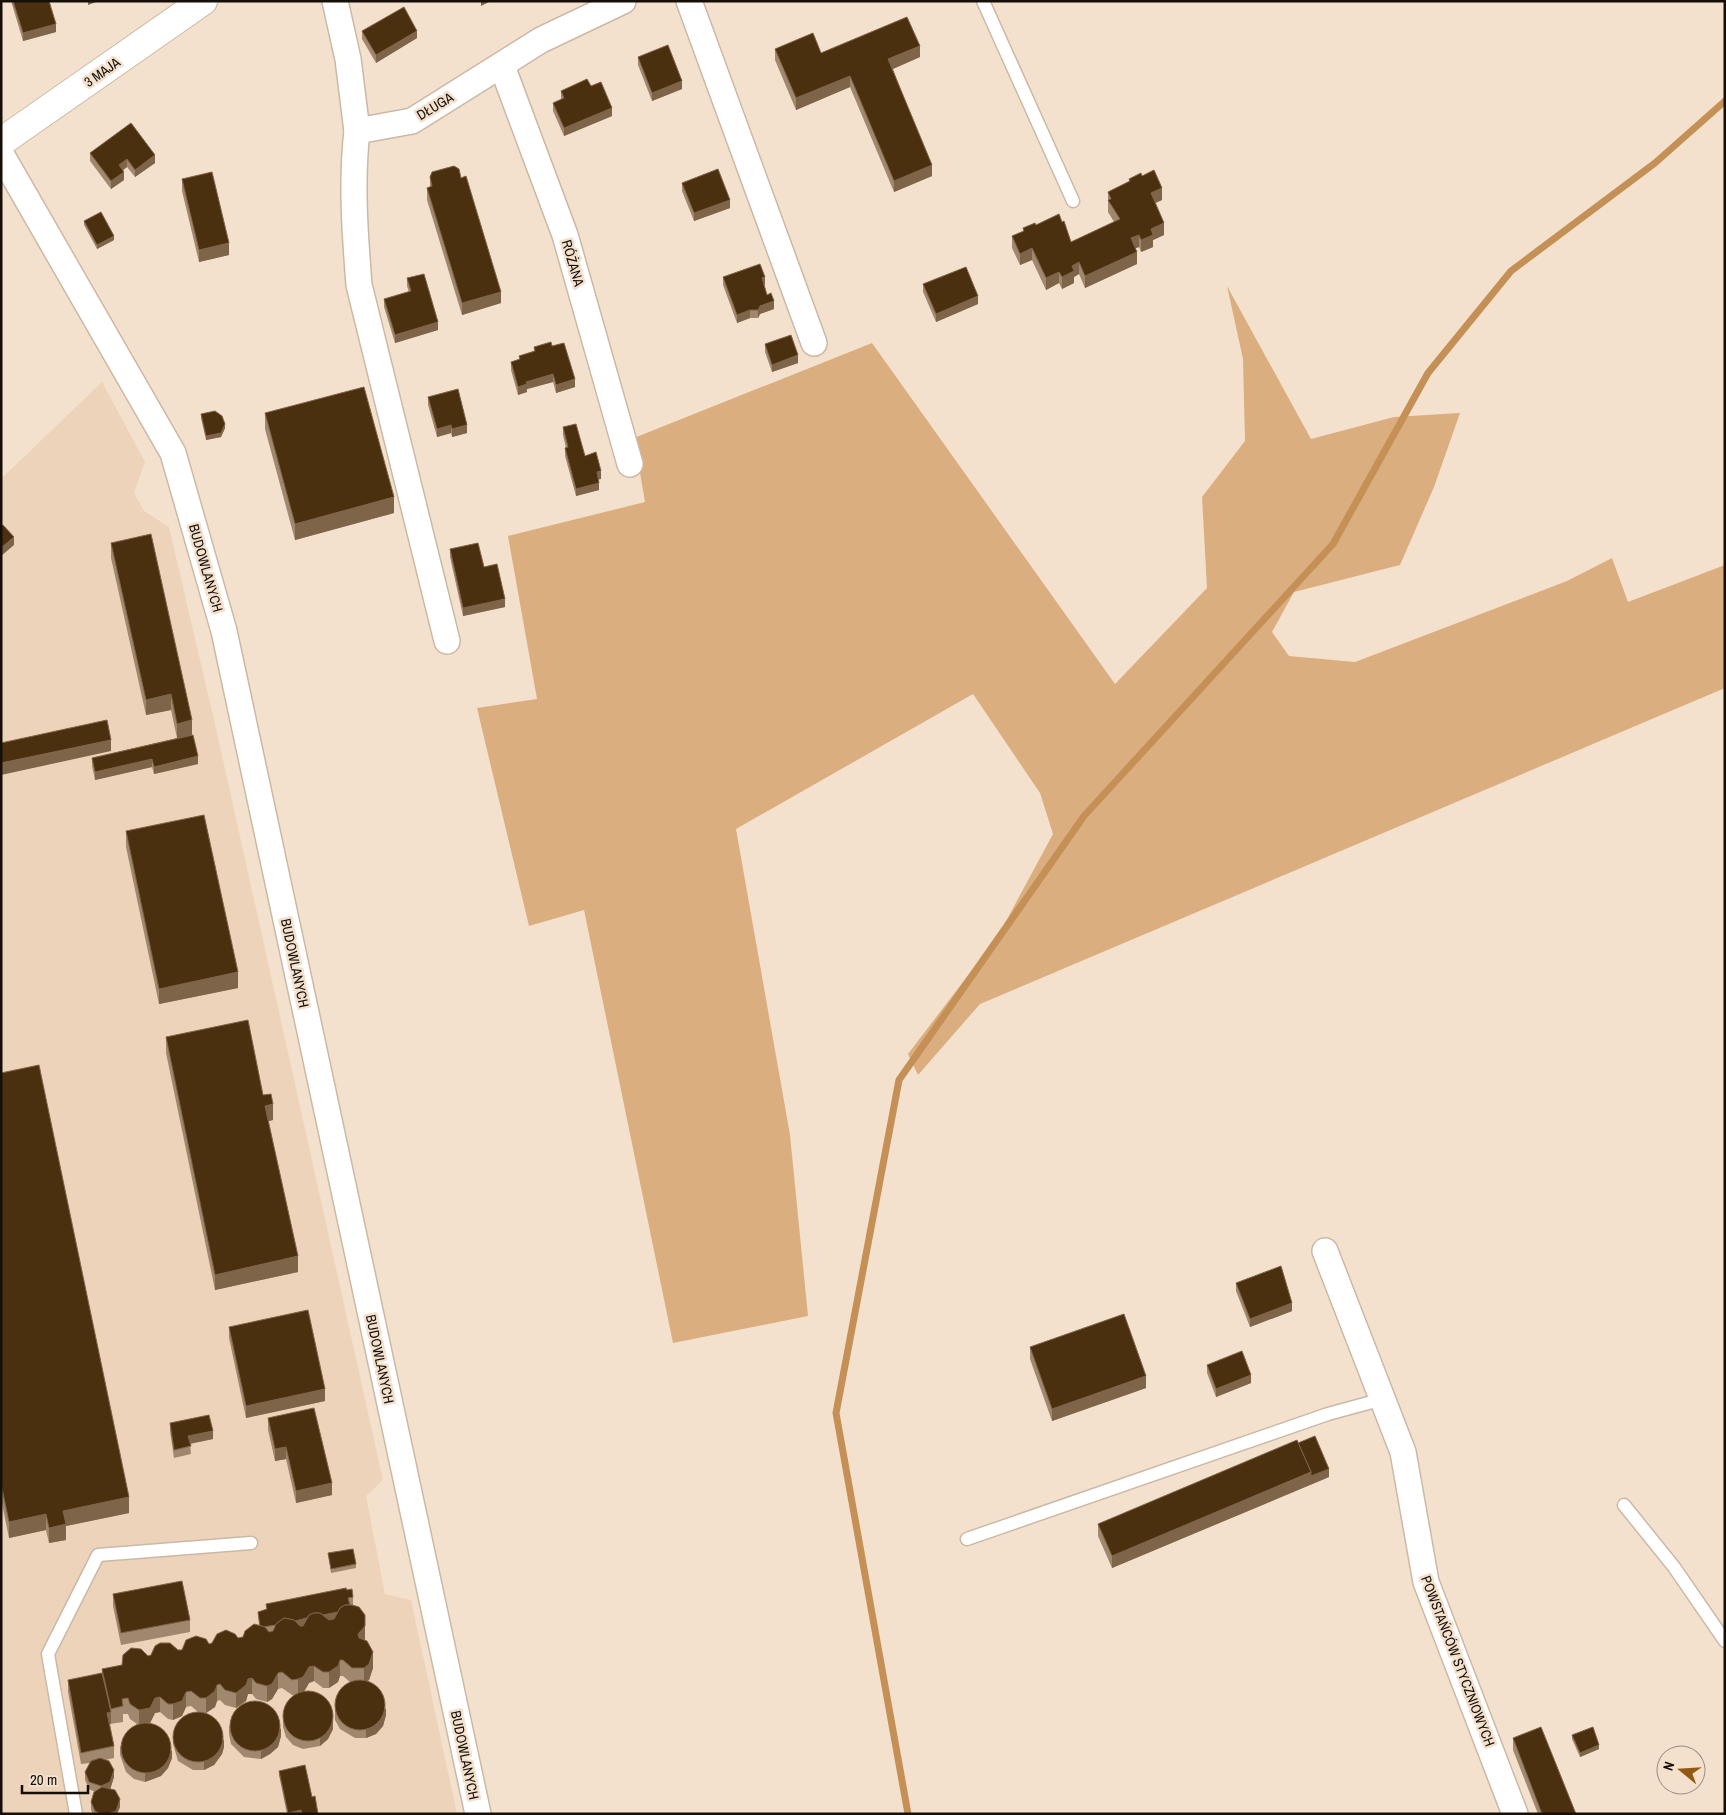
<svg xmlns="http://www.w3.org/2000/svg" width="1726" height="1815" font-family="'Archivo Narrow',sans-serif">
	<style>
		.built { fill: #ecd3ba }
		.green { fill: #dbae7f }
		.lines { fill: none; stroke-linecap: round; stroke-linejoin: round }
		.stream { stroke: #c59056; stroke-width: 7 }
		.lane-casing { stroke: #cbb9a6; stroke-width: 15 }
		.street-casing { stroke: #cbb9a6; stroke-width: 28 }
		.secondary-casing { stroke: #cbb9a6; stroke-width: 30 }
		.lane { stroke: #fff; stroke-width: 12 }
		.street { stroke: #fff; stroke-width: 25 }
		.secondary { stroke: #fff; stroke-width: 28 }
		.wall { fill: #a0886e }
		.shaded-wall { fill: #7e6549 }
		.building { fill: #4b3010; stroke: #7e6549 }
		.labels { text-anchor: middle; stroke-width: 5; stroke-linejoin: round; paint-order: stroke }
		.street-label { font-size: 14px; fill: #150f08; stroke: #f4e1cd }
	</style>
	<rect width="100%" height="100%" fill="#f4e1cd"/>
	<!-- built -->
	<path class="built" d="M102 382 145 462 134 493 144 511 169 527 217 733 383 1480 366 1496 385 1594 411 1600 457 1814H1V479Z"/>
	<!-- green -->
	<path class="green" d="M1227 286 1311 439 1394 417 1460 413 1434 487 1400 565 1294 592 1272 632 1289 656 1355 662 1567 581 1612 558 1628 602 1725 565V688L980 1004 918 1075 908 1054 998 936 1053 834 1040 793 973 694 736 829 790 1135 808 1316 673 1343 584 910 529 926 477 708 537 699 508 536 645 502 634 438 872 343 1115 684 1207 588 1202 497 1245 441 1243 359Z"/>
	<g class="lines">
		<!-- stream -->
		<path class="stream" d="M908 1814 836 1413 899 1080 1084 816 1333 544 1428 373 1511 271 1655 163 1725 101"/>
		<!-- lane casing -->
		<g class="lane-casing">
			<g id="lane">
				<path d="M983 1 1073 201"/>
				<path d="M1624 1505 1674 1567 1725 1641"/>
				<path d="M967 1539 1328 1414 1383 1399"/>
				<path d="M76 1814 48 1654 98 1555 251 1543"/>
			</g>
		</g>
		<!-- street casing -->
		<g class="street-casing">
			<g id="street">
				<path d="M335 1 348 59 357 131 412 121 541 40 623 1"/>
				<path d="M689 1 814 343"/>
				<path d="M502 66 565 235 630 464"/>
				<path d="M357 131C351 182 355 234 359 285L447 641"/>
				<path d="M1 154 173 453 224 631 478 1814"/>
				<path d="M1325 1251 1403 1452 1426 1582 1515 1814"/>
			</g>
		</g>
		<!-- secondary casing -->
		<g class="secondary-casing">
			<path id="secondary" d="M1 142 203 1"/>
		</g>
		<!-- lane -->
		<use href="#lane" class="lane"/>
		<!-- street -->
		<use href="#street" class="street"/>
		<!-- secondary -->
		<use href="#secondary" class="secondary"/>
	</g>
	<!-- wall -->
	<g class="wall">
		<path d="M11 1H49L56 32 23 41Z"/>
		<path d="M362 31 417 38 376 63 362 39Z"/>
		<path d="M775 49 821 53 920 57 893 69 932 176 894 192 850 87 796 110 775 60Z"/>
		<path d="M638 57 682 89 652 101 638 65Z"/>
		<path d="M591 86 612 116 564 136 553 111V103L561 100V91Z"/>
		<path d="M90 153 155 163 135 177 127 167 123 170 124 180 111 189 90 161Z"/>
		<path d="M1142 176 1162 200 1155 203 1164 235 1153 240V247L1141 252 1139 247 1135 248 1137 264 1085 288 1079 274 1074 277V283L1062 289 1059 283 1046 290 1032 260 1020 265 1012 248V236L1023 231V228L1036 225 1071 242 1114 222 1108 212V192L1129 182V179Z"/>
		<path d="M430 177 501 303 462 315 427 200V188L430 187Z"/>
		<path d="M182 179 229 255 199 262 182 191Z"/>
		<path d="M682 183 730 208 694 221 682 191Z"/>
		<path d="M84 221 114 240 97 249 84 225Z"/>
		<path d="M723 277 765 285H764L767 295 774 309 760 314 758 318H750L737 323 723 285Z"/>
		<path d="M407 278 438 330 395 343 384 307V299L409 292 407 286Z"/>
		<path d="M923 284 978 304 936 322 923 292Z"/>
		<path d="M765 344 798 363 772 372 765 352Z"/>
		<path d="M552 346 575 387 556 393 553 382 527 389V392L518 395 511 370V362L519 360V356L534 351V347Z"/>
		<path d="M428 397 467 433 452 437 451 433 437 437 428 405Z"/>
		<path d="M265 413 394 513 295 540 265 429Z"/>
		<path d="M201 414 225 428 221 437 206 440 201 418Z"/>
		<path d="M563 427 585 456 601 479H599V490L576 496 565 456V448H566L563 435Z"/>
		<path d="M111 543 192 735 198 764 154 774 152 767 95 780 92 766V758L177 738 171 710 146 715 111 558Z"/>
		<path d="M450 549 484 567 505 607 463 616 450 557Z"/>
		<path d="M126 831 238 988 159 1004 126 847Z"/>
		<path d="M166 1037 263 1095 273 1120 268 1121 298 1272 215 1290 166 1053Z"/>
		<path d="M1 1073 129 1513 66 1526V1540L49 1543 46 1530 9 1538 1 1499Z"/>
		<path d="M1236 1283 1292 1311 1250 1327 1236 1291Z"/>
		<path d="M229 1327 325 1401 246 1418 229 1338Z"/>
		<path d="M1030 1347 1146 1388 1052 1421 1030 1359Z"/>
		<path d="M1207 1365 1251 1383 1216 1397 1207 1373Z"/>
		<path d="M268 1418 332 1495 296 1503 286 1459 275 1461 268 1430Z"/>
		<path d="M170 1423 213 1439 190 1444 191 1454 174 1458 170 1431Z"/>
		<path d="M1329 1477 1112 1568 1098 1536V1524Z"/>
		<path d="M328 1553 356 1564V1568L331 1573Z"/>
		<path d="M347 1590 353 1597V1605L365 1641 373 1668 369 1680 367 1681 386 1715 383 1726 376 1734 366 1738H355L340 1729 335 1720V1701L351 1683 343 1676H340L338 1682 329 1688H323L314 1681 309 1683 304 1692 333 1729 328 1739 320 1746 303 1749 293 1745 286 1737 283 1727V1719L293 1695H292L282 1688 278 1689 272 1699 267 1702 256 1699 252 1694H248L246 1701 236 1708 225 1705 220 1700 217 1701 215 1707 206 1713 224 1747 222 1754 214 1765 204 1770H193L178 1761 173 1744V1737L198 1712 191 1706 186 1707 182 1716 173 1720 168 1719 160 1712 155 1713 150 1723 172 1758 168 1768 161 1776 145 1782 134 1779 126 1772 120 1755V1747L137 1724 130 1719 128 1714H123V1722L110 1724 114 1746V1758L105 1760 114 1777 110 1789 120 1807 117 1814H93L91 1810V1802L95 1792 89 1789 85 1780V1772L90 1763 81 1764 68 1692V1680L102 1673V1669L122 1665 148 1656 243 1637 259 1626 258 1612 266 1610V1604Z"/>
		<path d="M113 1594 190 1620V1632L121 1645 113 1606Z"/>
		<path d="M229 1726 281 1736 278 1747 270 1754 261 1759 244 1757 231 1744 229 1734Z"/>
		<path d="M1572 1735 1599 1749 1580 1757 1572 1739Z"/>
		<path d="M1513 1738 1576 1814H1538L1513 1750Z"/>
		<path d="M279 1771 312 1797 318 1814H287L279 1775Z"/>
	</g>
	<!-- shaded-wall -->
	<g class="shaded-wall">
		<path d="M88 1H99L88 5Z"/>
		<path d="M481 1H491L481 6Z"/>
		<path d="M56 24V32L23 41V33Z"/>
		<path d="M417 31V38L376 63V55Z"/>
		<path d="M920 46V57L888 71V59Z"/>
		<path d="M850 76V87L796 110V98Z"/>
		<path d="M682 81V89L652 101V93Z"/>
		<path d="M612 108V116L564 136V128Z"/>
		<path d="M155 155V163L135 177V170Z"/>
		<path d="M127 159V167L119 173V165Z"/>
		<path d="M932 165V176L894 192V181Z"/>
		<path d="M124 172V180L111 189V181Z"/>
		<path d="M1162 188V200L1151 205V193Z"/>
		<path d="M730 200V208L694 221V213Z"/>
		<path d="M1164 223V235L1153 240V247L1141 252V240L1151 229Z"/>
		<path d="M1139 235V247L1131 250V238Z"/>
		<path d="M114 236V240L97 249V245Z"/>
		<path d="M229 243V255L199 262V250Z"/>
		<path d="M1032 248V260L1020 265V254Z"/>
		<path d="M1137 252V264L1085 288V276Z"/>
		<path d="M1079 262V274L1074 277V283L1062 289V277L1072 266Z"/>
		<path d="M1059 272V283L1046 290V278Z"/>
		<path d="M765 277V285L762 286V278Z"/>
		<path d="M501 292V303L462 315V303Z"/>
		<path d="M978 296V304L936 322V314Z"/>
		<path d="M774 301V309L760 314 758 318V310L760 306Z"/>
		<path d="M750 310V318L737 323V315Z"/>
		<path d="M438 322V330L395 343V335Z"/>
		<path d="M798 355V363L772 372V365Z"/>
		<path d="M553 374V382L527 389V392L518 395V387L526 382Z"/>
		<path d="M575 379V387L556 393V385Z"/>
		<path d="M225 424V428L221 437 206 440V436Z"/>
		<path d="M451 425V433L437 437V429Z"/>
		<path d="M467 425V433L452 437V429Z"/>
		<path d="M601 471V479L597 480V472Z"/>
		<path d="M599 483V490L576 496V489Z"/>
		<path d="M394 497V513L295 540V524Z"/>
		<path d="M14 537V545L1 556V548Z"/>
		<path d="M505 599V607L463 616V608Z"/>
		<path d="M171 694V710L146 715V700Z"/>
		<path d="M192 720V736L177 739V724Z"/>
		<path d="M111 740V751L1 775V763Z"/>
		<path d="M198 756V764L154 774V767Z"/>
		<path d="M152 759V767L95 780V772Z"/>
		<path d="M238 972V988L159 1004V989Z"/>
		<path d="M273 1104V1120L265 1122V1106Z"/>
		<path d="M298 1256V1272L215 1290V1275Z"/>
		<path d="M1292 1303V1311L1250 1327V1319Z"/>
		<path d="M1251 1375V1383L1216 1397V1389Z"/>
		<path d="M1146 1376V1388L1052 1421V1409Z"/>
		<path d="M325 1389V1401L246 1418V1406Z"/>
		<path d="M213 1431V1439L188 1444V1436Z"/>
		<path d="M286 1447V1459L275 1461V1449Z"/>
		<path d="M1329 1469V1477L1112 1568V1556L1311 1472Z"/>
		<path d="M332 1483V1495L296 1503V1491Z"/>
		<path d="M129 1497V1513L66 1526V1540L49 1543V1528L63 1511Z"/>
		<path d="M46 1514V1530L9 1538V1522Z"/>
		<path d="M350 1609V1617L281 1635 287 1623Z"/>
		<path d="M365 1615V1641L358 1649V1634Z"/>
		<path d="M373 1652V1668L369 1680 364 1683V1668Z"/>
		<path d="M340 1660V1676L338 1682 329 1688V1672Z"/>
		<path d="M314 1666V1681L309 1683 303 1693 298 1695V1679L309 1667Z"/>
		<path d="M278 1673V1689L272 1699 267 1702V1686Z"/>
		<path d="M252 1678V1694H248L246 1701 236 1708V1693L248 1679Z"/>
		<path d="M217 1685V1701L215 1707 206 1713V1698Z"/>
		<path d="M186 1692V1707L182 1716 173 1720V1704Z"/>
		<path d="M160 1697V1712L155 1713 150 1723 139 1726V1710L155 1698Z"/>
		<path d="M386 1708V1715L383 1726 376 1734 366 1738V1730Z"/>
		<path d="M111 1712V1724L107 1725V1713Z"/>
		<path d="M333 1721V1729L328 1739 320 1746V1738Z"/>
		<path d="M281 1728V1736L278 1747 270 1754 261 1759V1751Z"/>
		<path d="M224 1739V1747L222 1754 214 1765 204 1770V1762Z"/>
		<path d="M1599 1745V1749L1580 1757V1753Z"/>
		<path d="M172 1750V1758L168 1768 161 1776 145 1782V1774Z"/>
		<path d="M114 1770V1777L110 1790 101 1794V1786Z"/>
		<path d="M120 1799V1807L117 1814H108Z"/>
		<path d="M301 1810V1814H288V1813Z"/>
	</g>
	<!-- building -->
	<g class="building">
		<path d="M13 1H49L56 24 23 33Z"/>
		<path d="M404 7 417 31 376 55 362 31Z"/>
		<path d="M907 17 920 46 888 59 932 165 894 181 850 76 796 98 775 49 813 33 821 53Z"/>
		<path d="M668 45 682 81 652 93 638 57Z"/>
		<path d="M587 79 591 86 601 82 612 108 564 128 553 103 564 98 561 91Z"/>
		<path d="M131 123 155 155 135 170 127 159 119 165 124 172 111 181 90 153Z"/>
		<path d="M454 166 459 169 461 178 466 176 501 292 462 303 427 188 432 186 430 177 432 172Z"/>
		<path d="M718 169 730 200 694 213 682 183Z"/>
		<path d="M1154 170 1162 188 1151 193 1164 223 1151 229 1153 235 1141 240 1139 235 1131 238 1137 252 1085 276 1079 262 1072 266 1074 271 1062 277 1059 272 1046 278 1032 248 1020 254 1012 236 1024 231 1023 228 1035 223 1036 225 1059 214 1062 222 1064 221 1071 242 1120 219 1108 200 1111 199 1108 192 1130 181 1129 179 1141 173 1142 176Z"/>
		<path d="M212 172 229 243 199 250 182 179Z"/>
		<path d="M101 212 114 236 97 245 84 221Z"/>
		<path d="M760 264 765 277 762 278 767 295 771 293 774 301 760 306 758 310H750L737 315 723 277Z"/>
		<path d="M966 267 978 296 936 314 923 284Z"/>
		<path d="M424 274 438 322 395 335 384 299 411 291 407 278Z"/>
		<path d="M791 335 798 355 772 365 765 344Z"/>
		<path d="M551 342 552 346 564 343 575 379 556 385 553 374 526 382 527 384 518 387 511 362 520 359 519 356 535 351 534 347Z"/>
		<path d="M364 387 394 497 295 524 265 413Z"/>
		<path d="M458 389 467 425 452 429 451 425 437 429 428 397Z"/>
		<path d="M215 411 222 416 225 424 221 433 206 436 201 414Z"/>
		<path d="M576 424 585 456 596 452 601 471 597 472 599 483 576 489 565 448 568 447 563 427Z"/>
		<path d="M3 525 14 537 1 548V526Z"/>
		<path d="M151 534 192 720 177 724 171 694 146 700 111 543Z"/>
		<path d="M478 543 484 567 497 564 505 599 463 608 450 549Z"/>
		<path d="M107 720 111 740 1 763V743Z"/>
		<path d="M193 735 198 756 154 767 152 759 95 772 92 758Z"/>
		<path d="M204 815 238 972 159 989 126 831Z"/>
		<path d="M248 1020 263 1095 271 1094 273 1104 265 1106 298 1256 215 1275 166 1037Z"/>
		<path d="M39 1065 129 1497 63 1511 66 1524 49 1528 46 1514 9 1522 1 1484V1073Z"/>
		<path d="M1281 1266 1292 1303 1250 1319 1236 1283Z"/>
		<path d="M308 1310 325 1389 246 1406 229 1327Z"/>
		<path d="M1124 1314 1146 1376 1052 1409 1030 1347Z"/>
		<path d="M1242 1351 1251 1375 1216 1389 1207 1365Z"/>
		<path d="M314 1408 332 1483 296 1491 286 1447 275 1449 268 1418Z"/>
		<path d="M209 1415 213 1431 188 1436 191 1446 174 1450 170 1423Z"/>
		<path d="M1315 1436 1329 1469 1311 1476V1472L1298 1443Z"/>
		<path d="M1297 1440 1311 1472 1112 1556 1098 1524Z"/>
		<path d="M353 1549 356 1564 331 1569 328 1553Z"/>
		<path d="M182 1581 190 1620 121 1633 113 1594Z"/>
		<path d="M346 1588 347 1590 352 1589 353 1597 348 1598 350 1605H345L340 1608 338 1612 323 1615 320 1613H314L309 1615 307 1618 295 1621 294 1620 284 1618 276 1624V1625L263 1627 260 1626 258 1612 267 1609 266 1604Z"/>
		<path d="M345 1605H352L359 1607 365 1615V1626L358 1634 359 1638 367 1641 373 1652 369 1664 364 1668H352L343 1660H340L338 1666 329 1672H323L314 1666 309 1667 303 1677 298 1679 292 1680 282 1672 278 1673 272 1684 267 1686 256 1683 252 1678 248 1679 246 1685 236 1693 225 1690 220 1684 217 1685 215 1691 206 1698H200L191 1691 186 1692 182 1701 173 1704H168L160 1697 155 1698 150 1708 139 1710 130 1704 128 1698 122 1699 123 1706 111 1709 102 1669 122 1665 123 1655 131 1648 141 1649 148 1656 151 1655 155 1646 160 1643H170L178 1650H182L186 1640 196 1636 206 1639 209 1644 212 1643 217 1634 226 1630 235 1634 238 1638 243 1637 245 1631 254 1624 265 1627 269 1632 273 1631 276 1624 284 1618 294 1620 300 1626H303L309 1615 314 1613H320L329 1620 334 1619 340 1608Z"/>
		<path d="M102 1673 111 1712 107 1713 114 1746 81 1753 68 1680Z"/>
		<circle cx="360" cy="1705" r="25"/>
		<circle cx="308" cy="1716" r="25"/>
		<circle cx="255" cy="1726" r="25"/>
		<circle cx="198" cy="1737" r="25"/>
		<circle cx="146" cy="1748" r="25"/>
		<path d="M1541 1727 1576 1814H1542L1513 1738Z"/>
		<path d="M1593 1727 1599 1745 1580 1753 1572 1735Z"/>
		<path d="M100 1758 109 1761 114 1770 110 1782 101 1786 89 1782 85 1772 91 1761Z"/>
		<path d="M305 1765 312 1797 315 1796 318 1814H302L301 1810 288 1813 279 1771Z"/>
		<path d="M102 1787 115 1790 120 1799 116 1811 108 1814H101L95 1811 91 1802 94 1792Z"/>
	</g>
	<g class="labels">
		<!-- street labels -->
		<g class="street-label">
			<text transform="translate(102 72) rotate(-35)" y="5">3 MAJA</text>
			<text transform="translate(435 106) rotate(-31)" y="5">DŁUGA</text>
			<text transform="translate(573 263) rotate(74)" y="5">RÓŻANA</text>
			<text transform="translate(206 568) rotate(74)" y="5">BUDOWLANYCH</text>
			<text transform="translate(295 963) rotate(78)" y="5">BUDOWLANYCH</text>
			<text transform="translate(380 1359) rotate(78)" y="5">BUDOWLANYCH</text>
			<text transform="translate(1458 1661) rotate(69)" y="5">POWSTAŃCÓW STYCZNIOWYCH</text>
			<text transform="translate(465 1755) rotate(78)" y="5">BUDOWLANYCH</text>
		</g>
	</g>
	<!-- border -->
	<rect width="1726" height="1815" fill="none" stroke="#150f08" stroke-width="5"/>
	<!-- north arrow -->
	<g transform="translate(1681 1770) rotate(288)"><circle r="24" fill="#f4e1cd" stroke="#9b8d7e"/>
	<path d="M0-4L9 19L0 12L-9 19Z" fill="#915a10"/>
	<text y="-8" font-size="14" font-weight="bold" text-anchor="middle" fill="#150f08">N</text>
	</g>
	<!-- scale -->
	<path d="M22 1785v8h66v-8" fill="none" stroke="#150f08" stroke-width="2.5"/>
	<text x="30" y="1785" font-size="15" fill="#150f08" stroke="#f4e1cd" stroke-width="4" paint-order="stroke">20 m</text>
</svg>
